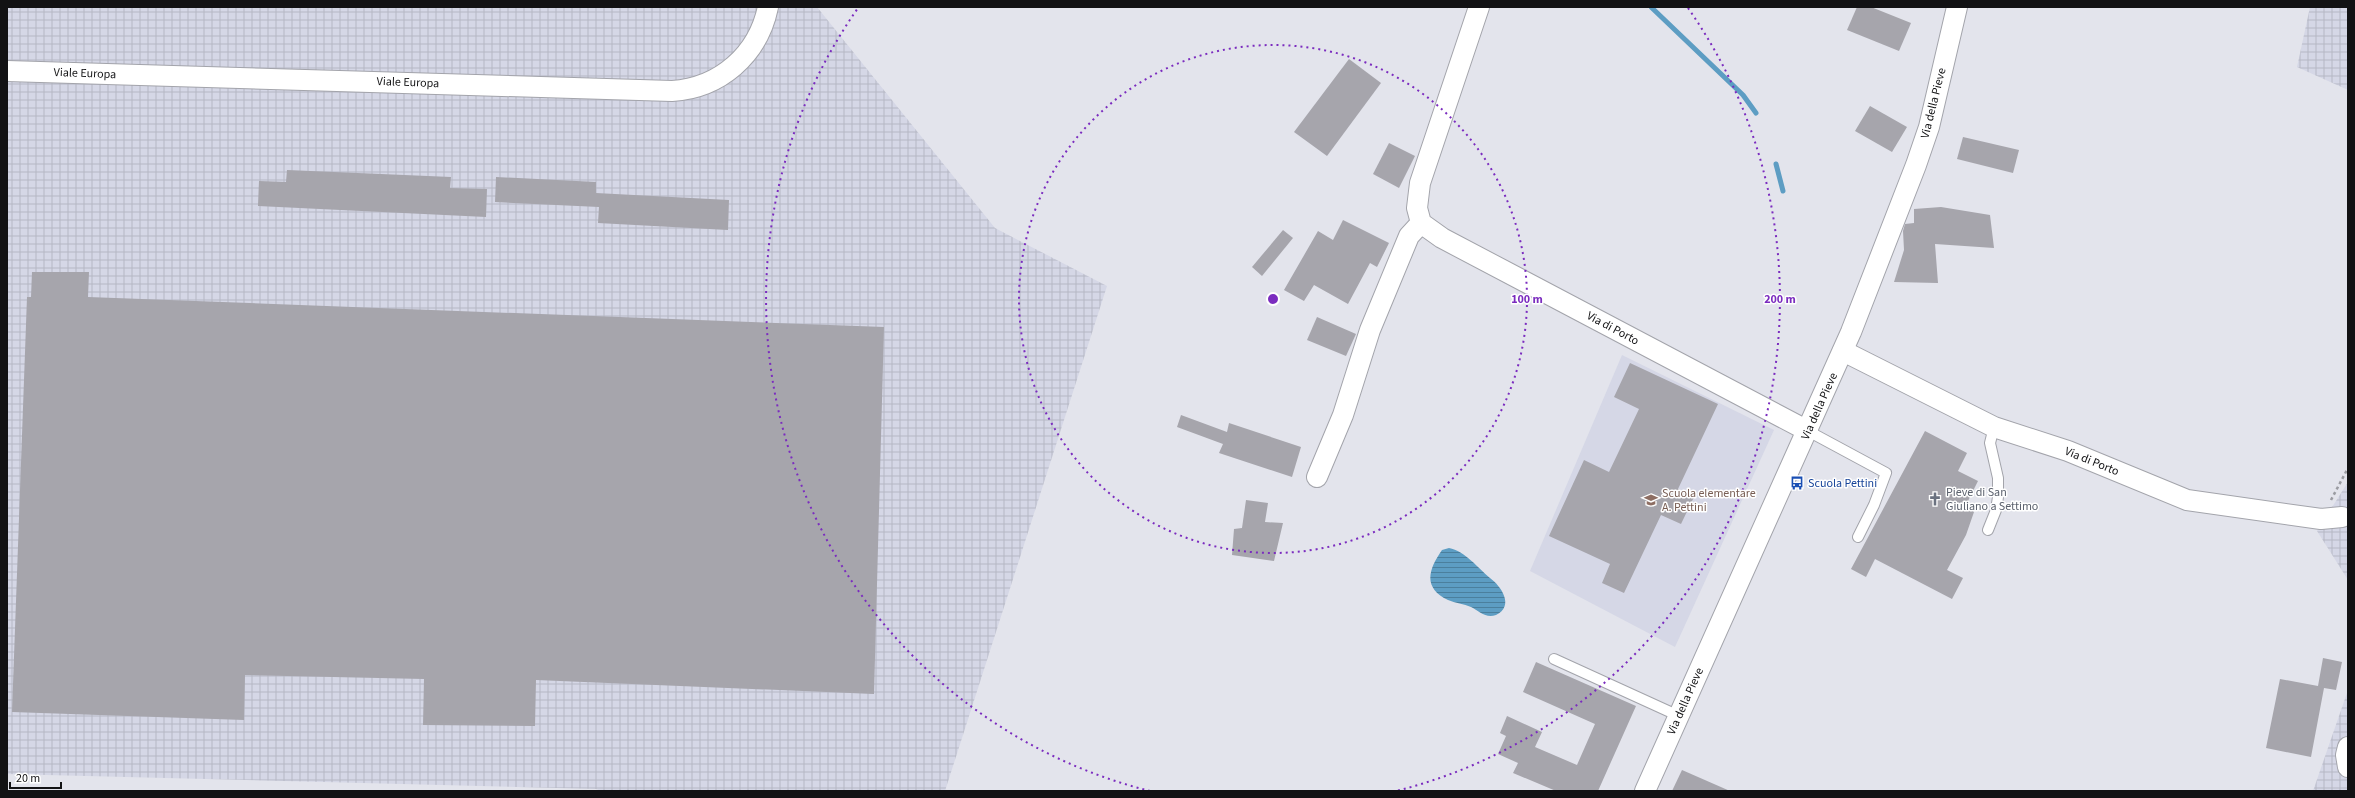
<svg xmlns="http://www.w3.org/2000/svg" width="2355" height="798" font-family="'Source Sans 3',sans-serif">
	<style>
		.built { fill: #d5d7e6 }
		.industrial { fill: url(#industrial-grid) }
		.water { fill: url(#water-rules) }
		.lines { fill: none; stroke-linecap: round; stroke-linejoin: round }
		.stream { stroke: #5d9dc3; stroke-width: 5 }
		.building { fill: #a6a5ac }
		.service-casing { stroke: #a3a4ab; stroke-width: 12 }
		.minor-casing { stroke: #a3a4ab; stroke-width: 22 }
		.path { stroke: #9a9ba1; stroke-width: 2.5; stroke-dasharray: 3 3; stroke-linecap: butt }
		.service { stroke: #fff; stroke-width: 10 }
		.minor { stroke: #fff; stroke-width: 20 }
		.ring { fill: none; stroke: #7b2cbf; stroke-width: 2; stroke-dasharray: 2 4 }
		.labels { text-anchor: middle; stroke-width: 3; stroke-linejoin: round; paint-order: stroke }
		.street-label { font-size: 12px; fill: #121214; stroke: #fff }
		.transit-label { font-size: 12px; fill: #164399; stroke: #fff; text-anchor: start }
		.worship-label { font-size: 12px; fill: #5b616d; stroke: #fff; text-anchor: start }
		.education-label { font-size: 12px; fill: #785e54; stroke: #fff; text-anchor: start }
		.centre { fill: #7b2cbf; stroke: #fff; stroke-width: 2 }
		.ring-label { font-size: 12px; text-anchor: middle; font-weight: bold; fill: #7b2cbf; stroke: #fff; stroke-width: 3; stroke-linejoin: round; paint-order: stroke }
	</style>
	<defs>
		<pattern id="industrial-grid" width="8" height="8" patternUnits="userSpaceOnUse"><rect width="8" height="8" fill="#d5d7e6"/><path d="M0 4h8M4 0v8" fill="none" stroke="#b6b8c4"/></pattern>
		<pattern id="water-rules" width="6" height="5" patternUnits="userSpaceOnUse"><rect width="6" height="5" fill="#5d9dc3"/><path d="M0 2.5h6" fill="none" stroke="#4b7f9d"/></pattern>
	</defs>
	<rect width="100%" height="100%" fill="#e3e4ec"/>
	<!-- built -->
	<path class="built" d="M1622 355 1774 430 1675 647 1530 571Z"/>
	<!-- industrial -->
	<g class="industrial">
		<path d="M7 7H817L995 228 1107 286 945 791H601L596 789 7 774Z"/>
		<path d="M2310 7H2348V90L2297 67Z"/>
		<path d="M2348 482V580L2317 531Z"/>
		<path d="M2348 690V791H2313Z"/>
	</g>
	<!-- water -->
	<path class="water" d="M1449 548C1465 551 1478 568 1490 578 1501 586 1515 606 1496 615 1486 619 1479 611 1471 607 1464 604 1455 603 1448 600 1423 588 1428 570 1442 550Z"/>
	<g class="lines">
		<!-- stream -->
		<g class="stream">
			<path d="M1651 7 1743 95 1756 113"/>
			<path d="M1776 164 1783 191"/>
		</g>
	</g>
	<!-- building -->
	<g class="building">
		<path d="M1857 7H1871L1911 23 1899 51 1847 30Z"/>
		<path d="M1349 59 1381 83 1327 156 1294 132Z"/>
		<path d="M1870 106 1907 127 1892 152 1855 131Z"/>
		<path d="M1963 137 2019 150 2013 173 1957 159Z"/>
		<path d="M1389 143 1415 156 1399 188 1373 174Z"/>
		<path d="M287 170 451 177 450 188 487 189 486 217 258 206 259 181 286 182Z"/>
		<path d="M496 177 596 182V193L729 200 728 230 598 223 599 207 495 202Z"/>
		<path d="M1941 207 1990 215 1994 248 1935 244 1938 283 1894 282 1904 250 1903 231 1905 224 1914 223V209Z"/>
		<path d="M1343 220 1389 243 1377 267 1370 263 1348 304 1314 285 1304 301 1284 290 1318 231 1333 240Z"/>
		<path d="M1283 230 1293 238 1262 276 1252 267Z"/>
		<path d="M32 272H89L88 297 884 327 874 694 536 680 535 726 423 725 424 679 245 675 244 720 12 712 27 297H31Z"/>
		<path d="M1317 317 1356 334 1346 356 1307 340Z"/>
		<path d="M1630 363 1718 404 1678 489 1694 497 1681 524 1661 515 1624 593 1602 583 1610 564 1549 536 1584 460 1609 472 1639 409 1614 397Z"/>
		<path d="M1181 415 1227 432 1229 423 1301 447 1292 477 1219 453 1223 444 1177 427Z"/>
		<path d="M1925 431 1967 453 1958 471 1978 481 1968 501 1974 512 1966 535 1947 570 1963 578 1952 599 1875 559 1866 577 1851 569Z"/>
		<path d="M1246 500 1268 503 1265 522 1283 523 1274 561 1232 555 1234 529 1242 528Z"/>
		<path d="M2323 658 2342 662 2336 690 2324 688 2311 757 2266 748 2280 679 2318 686Z"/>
		<path d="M1536 662 1636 706 1598 791H1556L1513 773 1518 763 1498 754 1506 736 1500 733 1507 716 1542 732 1535 747 1577 765 1595 724 1523 692Z"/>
		<path d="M1682 770 1730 791H1672Z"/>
	</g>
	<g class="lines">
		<!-- service casing -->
		<g class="service-casing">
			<g id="service">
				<path d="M1808 431 1886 473 1874 505 1858 537"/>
				<path d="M1988 530 1996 510 1998 497V478L1990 443 1994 427"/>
				<path d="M1554 659 1679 716"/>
			</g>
		</g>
		<!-- minor casing -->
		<g class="minor-casing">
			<g id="minor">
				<path d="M1479 7 1420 183 1417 208 1421 223 1442 238 1808 431"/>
				<path d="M7 71 672 91C720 88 758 55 768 7"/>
				<path d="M1843 351 1994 427 2068 451 2187 500 2321 519 2342 517"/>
				<path d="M1317 477 1343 415 1370 330 1409 236 1421 223"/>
				<path d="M2348 747 2346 755 2348 767"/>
				<path d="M1645 791 1851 332 1916 165 1929 127 1957 7"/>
			</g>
		</g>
		<!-- path -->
		<path class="path" d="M2331 500 2348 468"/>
		<!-- service -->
		<use href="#service" class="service"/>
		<!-- minor -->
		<use href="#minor" class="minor"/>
	</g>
	<!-- distance rings -->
	<g class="ring">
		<circle cx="1273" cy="299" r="254"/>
		<path d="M1150 791A507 507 0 0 1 858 8M1688 8A507 507 0 0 1 1396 791"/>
	</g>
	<!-- icons -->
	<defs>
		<g id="bus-bare" transform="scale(1.08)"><path d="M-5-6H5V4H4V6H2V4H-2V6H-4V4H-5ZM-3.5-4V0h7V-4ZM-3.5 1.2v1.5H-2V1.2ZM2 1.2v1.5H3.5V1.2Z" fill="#1a4fb4" stroke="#fff" stroke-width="2.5" paint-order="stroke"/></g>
		<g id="church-bare" transform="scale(1.08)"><path d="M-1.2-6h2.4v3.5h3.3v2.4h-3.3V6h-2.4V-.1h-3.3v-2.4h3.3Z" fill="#6b7280" stroke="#fff" stroke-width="2.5" paint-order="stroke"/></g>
		<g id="school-bare" transform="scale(1.08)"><path d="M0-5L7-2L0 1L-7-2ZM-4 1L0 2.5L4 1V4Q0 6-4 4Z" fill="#8d6e63" stroke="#fff" stroke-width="2.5" paint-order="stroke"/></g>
	</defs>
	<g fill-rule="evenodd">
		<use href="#bus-bare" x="1797" y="483"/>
		<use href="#church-bare" x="1935" y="499"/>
		<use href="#school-bare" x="1651" y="500"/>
	</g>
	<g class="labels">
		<!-- street labels -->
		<g class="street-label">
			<text transform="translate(85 73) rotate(2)" y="4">Viale Europa</text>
			<text transform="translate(408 82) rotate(2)" y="4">Viale Europa</text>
			<text transform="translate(1933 103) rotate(-76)" y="4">Via della Pieve</text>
			<text transform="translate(1613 328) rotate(28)" y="4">Via di Porto</text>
			<text transform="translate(1819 406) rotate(-66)" y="4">Via della Pieve</text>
			<text transform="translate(2092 461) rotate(22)" y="4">Via di Porto</text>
			<text transform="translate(1685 701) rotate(-66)" y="4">Via della Pieve</text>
		</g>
		<!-- transit labels -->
		<g class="transit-label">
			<text x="1808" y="487">Scuola Pettini</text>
		</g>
		<!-- worship labels -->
		<g class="worship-label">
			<text x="1946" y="496">Pieve di San<tspan x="1946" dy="14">Giuliano a Settimo</tspan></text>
		</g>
		<!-- education labels -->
		<g class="education-label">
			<text x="1662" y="497">Scuola elementare<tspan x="1662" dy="14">A. Pettini</tspan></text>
		</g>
	</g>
	<circle cx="1273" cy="299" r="6" class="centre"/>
	<g class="ring-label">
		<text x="1527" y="303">100 m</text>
		<text x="1780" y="303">200 m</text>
	</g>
	<!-- border -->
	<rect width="2355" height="798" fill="none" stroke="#121214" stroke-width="16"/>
	<!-- scale -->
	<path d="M10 782v6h51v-6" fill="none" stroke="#121214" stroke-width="2"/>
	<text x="16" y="782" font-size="12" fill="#121214" stroke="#ffffff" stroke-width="3" paint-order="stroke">20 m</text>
</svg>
